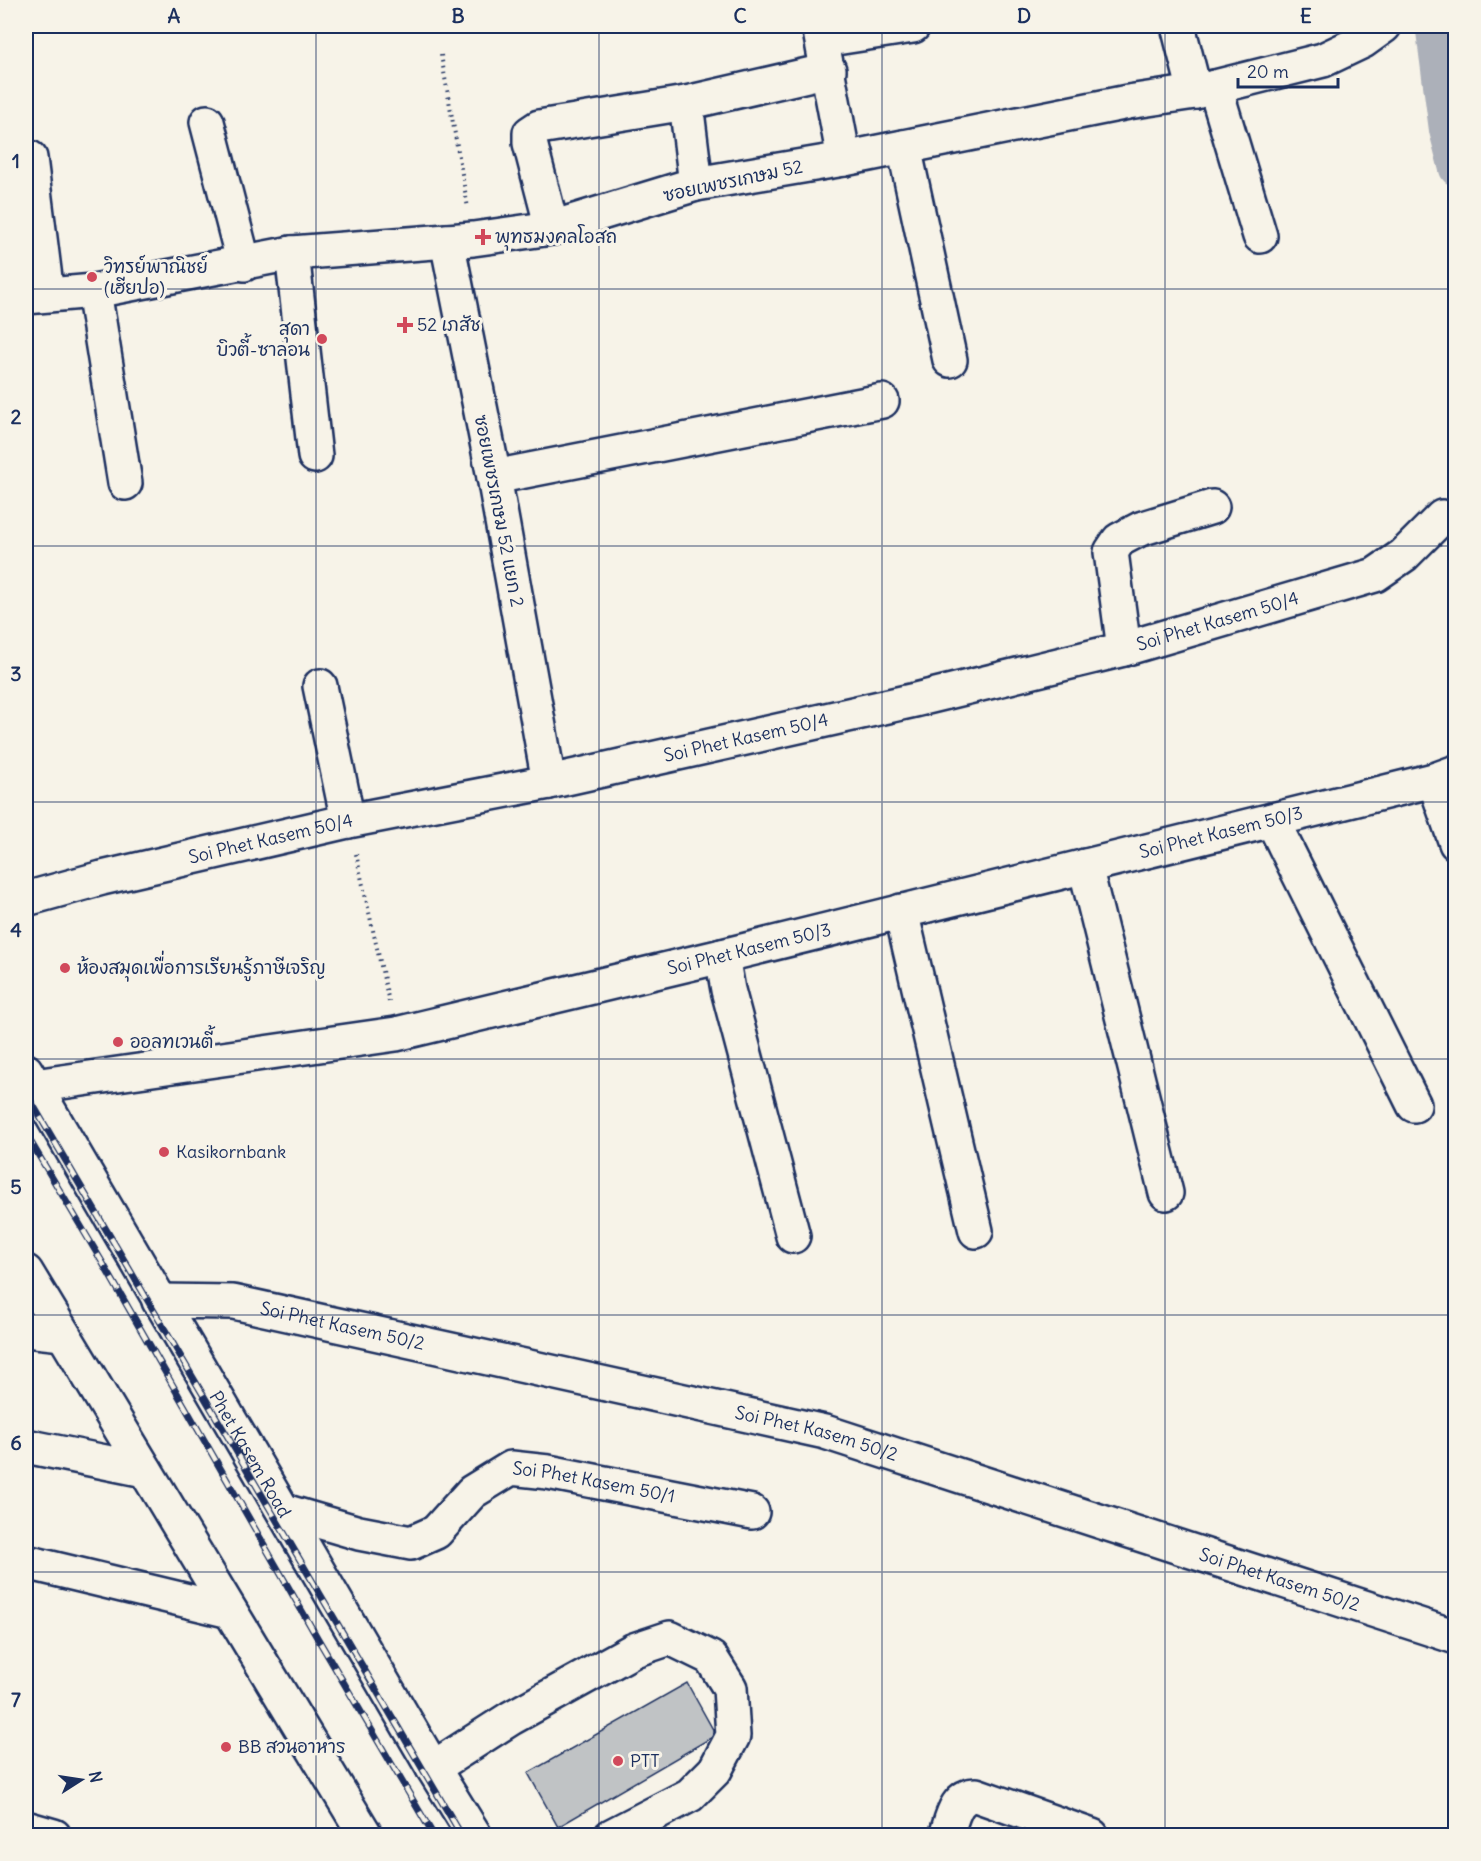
<svg xmlns="http://www.w3.org/2000/svg" width="1481" height="1861" font-family="Delius,'Playpen Sans Thai',sans-serif">
	<style>
		.lines { fill: none; stroke-linecap: round; stroke-linejoin: round }
		.canal { stroke: #acb0b9; stroke-width: 34 }
		.building { fill: #c0c3c5; stroke: #1b2f5e; stroke-width: 1.5 }
		.minor-casing { stroke: #1b2f5e; stroke-width: 38 }
		.major-casing { stroke: #1b2f5e; stroke-width: 38 }
		.path { stroke: #1b2f5e; stroke-width: 4; stroke-dasharray: 1.5 4.5; stroke-linecap: butt }
		.minor { stroke: #f7f3e8; stroke-width: 33 }
		.major { stroke: #f7f3e8; stroke-width: 33 }
		.rail-casing { stroke: #1b2f5e; stroke-width: 7 }
		.rail { stroke: #f7f3e8; stroke-width: 4.5; stroke-dasharray: 14; stroke-linecap: butt }
		.grid { fill: none; stroke: #1b2f5e; stroke-width: 1.5; stroke-opacity: 0.55 }
		.poi-dot { fill: #d1495b; stroke: #f7f3e8; stroke-width: 2 }
		.labels { text-anchor: middle; stroke-width: 6; stroke-linejoin: round; paint-order: stroke }
		.street-label { font-size: 18px; fill: #1b2f5e; stroke: #f7f3e8 }
		.poi-label { font-size: 18px; fill: #1b2f5e; stroke: #f7f3e8; text-anchor: start }
		.neatline { fill: none; stroke: #1b2f5e; stroke-width: 2 }
		.grid-label { font-size: 20px; text-anchor: middle; font-weight: bold; fill: #1b2f5e }
	</style>
	<rect width="100%" height="100%" fill="#f7f3e8"/>
	<filter id="ink" filterUnits="userSpaceOnUse"><feTurbulence type="fractalNoise" baseFrequency=".0167" numOctaves="2"/><feDisplacementMap in="SourceGraphic" scale="12" xChannelSelector="R" yChannelSelector="G"/><feConvolveMatrix kernelMatrix="1 2 1 2 8 2 1 2 1" color-interpolation-filters="sRGB"/></filter>
	<g filter="url(#ink)">
		<g class="lines">
			<!-- canal -->
			<path class="canal" d="M1431 26 1433 31 1446 130 1456 169"/>
		</g>
		<!-- building -->
		<path class="building" d="M687 1683 716 1735 558 1827 528 1773Z"/>
		<g class="lines">
			<!-- minor casing -->
			<g class="minor-casing">
				<g id="minor">
					<path d="M819 26 844 159"/>
					<path d="M1178 26 1195 92"/>
					<path d="M823 40 913 26"/>
					<path d="M1215 87 1260 236"/>
					<path d="M686 103 696 184"/>
					<path d="M207 122 244 264"/>
					<path d="M904 147 950 360"/>
					<path d="M30 158 47 294"/>
					<path d="M552 228 530 143V133L539 127 686 103 829 70"/>
					<path d="M447 241 494 477 549 782"/>
					<path d="M292 253 315 456"/>
					<path d="M94 291 125 483"/>
					<path d="M26 297 94 291 292 253 473 239 552 228 696 184 844 159 1128 102 1195 92 1323 60 1363 41 1384 26"/>
					<path d="M494 477 882 401"/>
					<path d="M1124 649 1111 552 1119 540 1140 529 1212 507"/>
					<path d="M320 686 348 821"/>
					<path d="M1434 780 1456 843"/>
					<path d="M1272 820 1414 1105"/>
					<path d="M1085 866 1166 1193"/>
					<path id="s1" d="M26 899 102 878 348 821 549 782 915 700 1124 649 1375 575 1404 555 1442 517"/>
					<path d="M901 911 976 1231"/>
					<path d="M722 956 728 990 793 1236"/>
					<path id="s2" d="M34 1086 396 1034 722 956 1434 780 1456 772"/>
					<path id="s3" d="M159 1301 233 1302 825 1432 1456 1637"/>
					<path d="M26 1330 63 1334"/>
					<path d="M26 1446 145 1470"/>
					<path id="s4" d="M284 1511 359 1533 411 1543 436 1532 472 1492 511 1468 548 1472 752 1512"/>
					<path d="M26 1562 230 1611"/>
					<path d="M433 1768 511 1718 634 1650 670 1638 711 1658 730 1688 733 1736 715 1770 690 1795 611 1836"/>
					<path d="M26 1828 54 1836"/>
					<path d="M946 1836C952 1819 955 1795 976 1795L1092 1836"/>
				</g>
			</g>
			<!-- major casing -->
			<g class="major-casing">
				<g id="major">
					<path id="s5" d="M26 1071 433 1768 475 1836"/>
					<path d="M26 1272 366 1836"/>
				</g>
			</g>
			<!-- path -->
			<g class="path">
				<path d="M441 55 468 208"/>
				<path d="M356 854 389 1002"/>
			</g>
			<!-- minor -->
			<use href="#minor" class="minor"/>
			<!-- major -->
			<use href="#major" class="major"/>
			<!-- rail casing -->
			<g class="rail-casing">
				<g id="rail">
					<path d="M26 1093 462 1836"/>
					<path d="M26 1134 101 1260 318 1639 434 1836"/>
				</g>
			</g>
			<!-- rail -->
			<use href="#rail" class="rail"/>
		</g>
	</g>
	<!-- grid -->
	<path class="grid" d="M316 26V1836M599 26V1836M882 26V1836M1165 26V1836M26 289H1456M26 546H1456M26 802H1456M26 1059H1456M26 1315H1456M26 1572H1456"/>
	<!-- markers -->
	<g class="poi-dot">
		<path d="M480 228h6v6h6v6h-6v6h-6v-6h-6v-6h6z"/>
		<circle cx="92" cy="277" r="6"/>
		<path d="M402 316h6v6h6v6h-6v6h-6v-6h-6v-6h6z"/>
		<circle cx="322" cy="339" r="6"/>
		<circle cx="65" cy="968" r="6"/>
		<circle cx="118" cy="1042" r="6"/>
		<circle cx="164" cy="1152" r="6"/>
		<circle cx="226" cy="1747" r="6"/>
		<circle cx="618" cy="1761" r="6"/>
	</g>
	<g class="labels">
		<!-- street labels -->
		<g class="street-label">
			<text transform="translate(733 181) rotate(-12)" y="6">ซอยเพชรเกษม 52</text>
			<text transform="translate(499 511) rotate(79)" y="6">ซอยเพชรเกษม 52 แยก 2</text>
			<text dy="6" stroke="none"><textPath href="#s1" startOffset="1224">Soi Phet Kasem 50/4</textPath></text>
			<text dy="6" stroke="none"><textPath href="#s1" startOffset="738">Soi Phet Kasem 50/4</textPath></text>
			<text dy="6" stroke="none"><textPath href="#s2" startOffset="1215">Soi Phet Kasem 50/3</textPath></text>
			<text dy="6" stroke="none"><textPath href="#s1" startOffset="252">Soi Phet Kasem 50/4</textPath></text>
			<text dy="6" stroke="none"><textPath href="#s2" startOffset="729">Soi Phet Kasem 50/3</textPath></text>
			<text dy="6" stroke="none"><textPath href="#s3" startOffset="186">Soi Phet Kasem 50/2</textPath></text>
			<text dy="6" stroke="none"><textPath href="#s3" startOffset="672">Soi Phet Kasem 50/2</textPath></text>
			<text dy="6" stroke="none"><textPath href="#s5" startOffset="444">Phet Kasem Road</textPath></text>
			<text dy="6" stroke="none"><textPath href="#s4" startOffset="342">Soi Phet Kasem 50/1</textPath></text>
			<text dy="6" stroke="none"><textPath href="#s3" startOffset="1158">Soi Phet Kasem 50/2</textPath></text>
		</g>
		<!-- poi labels -->
		<g class="poi-label">
			<text x="495" y="243">พุทธมงคลโอสถ</text>
			<text x="104" y="273">วิทูรย์พาณิชย์<tspan x="104" dy="21">(เฮียปอ)</tspan></text>
			<text x="417" y="331">52 เภสัช</text>
			<text x="310" y="335" text-anchor="end">สุดา<tspan x="310" dy="21">บิวตี้-ซาลอน</tspan></text>
			<text x="77" y="974">ห้องสมุดเพื่อการเรียนรู้ภาษีเจริญ</text>
			<text x="130" y="1048">ออลทเวนตี้</text>
			<text x="176" y="1158">Kasikornbank</text>
			<text x="238" y="1753">BB สวนอาหาร</text>
			<text x="630" y="1767">PTT</text>
		</g>
	</g>
	<!-- margin -->
	<rect width="1481" height="1861" fill="none" stroke="#f7f3e8" stroke-width="66"/>
	<!-- north arrow -->
	<g transform="translate(81 1780) rotate(78)" stroke="#f7f3e8" stroke-width="4.5" paint-order="stroke">
	<path d="M0-4.5L10 22L0 15L-10 22Z" fill="#1b2f5e"/>
	<text y="-9" font-size="16" font-weight="bold" text-anchor="middle" fill="#1b2f5e">N</text>
	</g>
	<!-- scale -->
	<path d="M1238 78v9h100v-9" fill="none" stroke="#1b2f5e" stroke-width="3"/>
	<text x="1247" y="78" font-size="18" fill="#1b2f5e" stroke="#f7f3e8" stroke-width="4.5" paint-order="stroke">20 m</text>
	<rect x="33" y="33" width="1415" height="1795" class="neatline"/>
	<g class="grid-label">
		<text x="174" y="23">A</text>
		<text x="458" y="23">B</text>
		<text x="740" y="23">C</text>
		<text x="1024" y="23">D</text>
		<text x="1306" y="23">E</text>
		<text x="16" y="168">1</text>
		<text x="16" y="424">2</text>
		<text x="16" y="681">3</text>
		<text x="16" y="937">4</text>
		<text x="16" y="1194">5</text>
		<text x="16" y="1450">6</text>
		<text x="16" y="1707">7</text>
	</g>
</svg>
